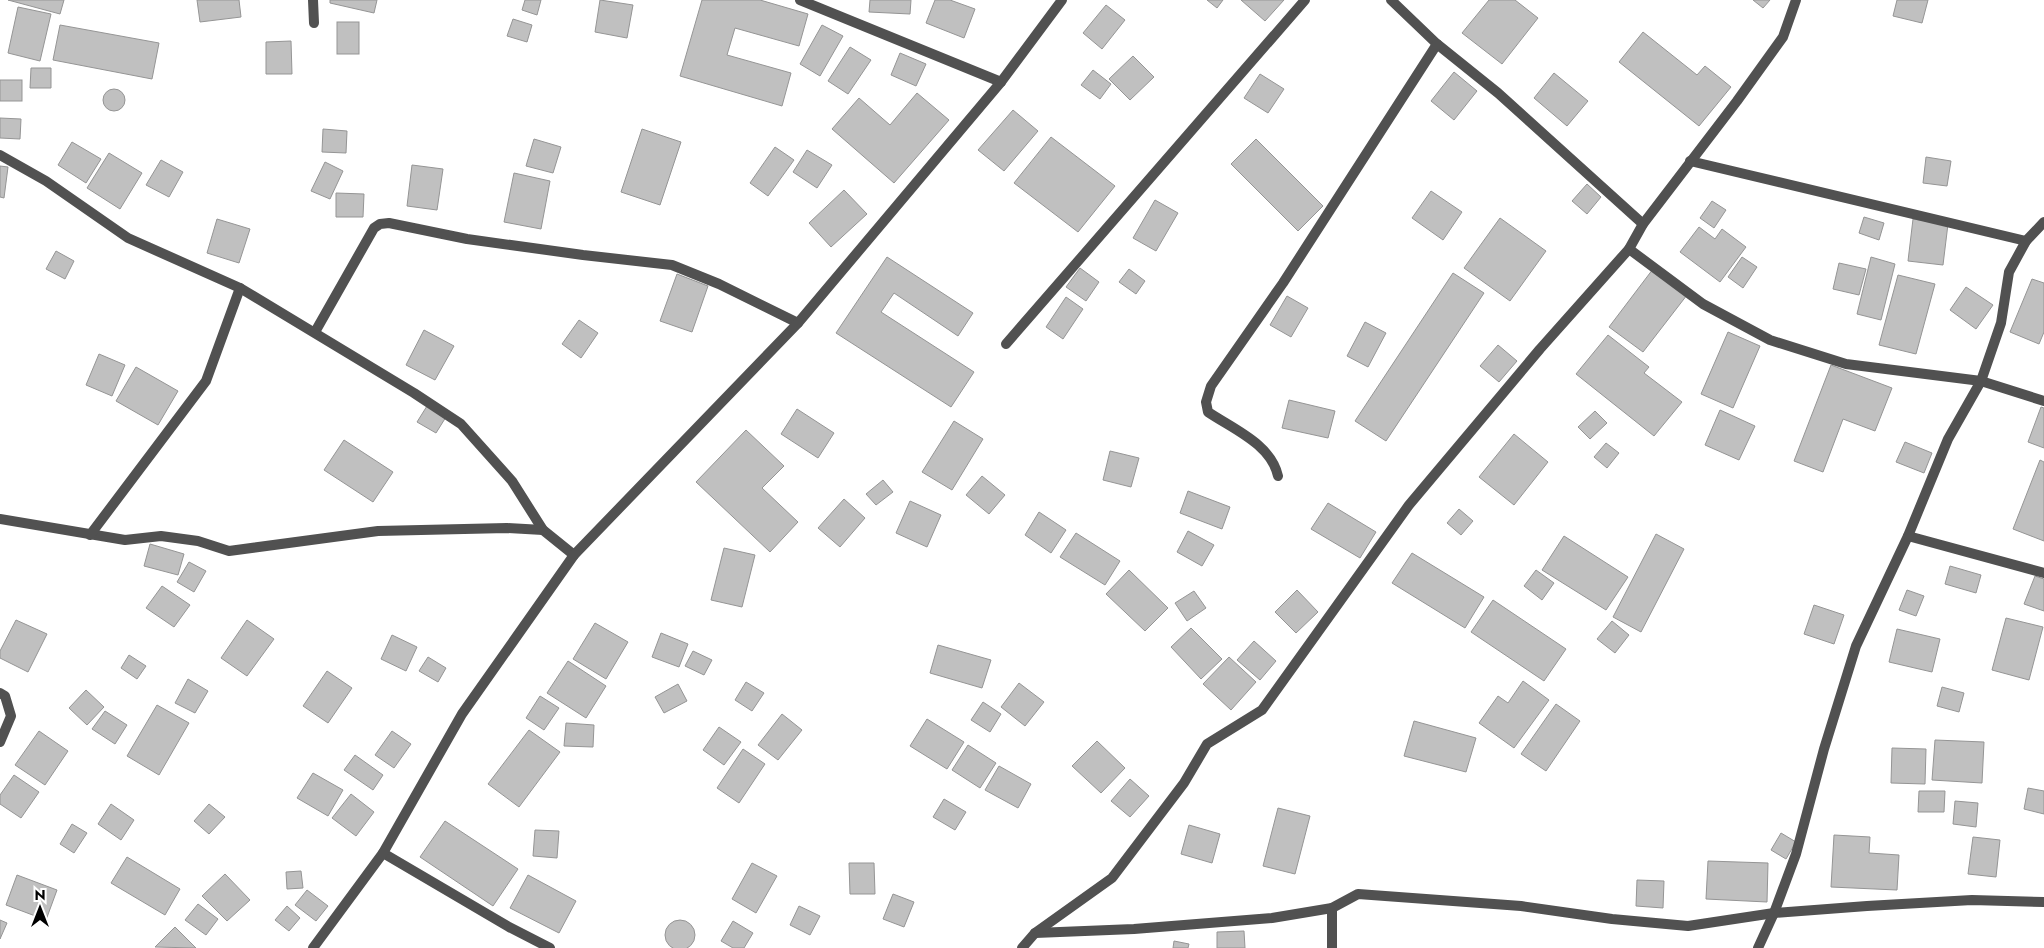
<svg xmlns="http://www.w3.org/2000/svg" width="2044" height="948" font-family="Jost,sans-serif">
	<style>
		.building { fill: #c0c0c0; stroke: #959595 }
		.lines { fill: none; stroke-linecap: round; stroke-linejoin: round }
		.minor { stroke: #515151; stroke-width: 10 }
	</style>
	<rect width="100%" height="100%" fill="#fff"/>
	<!-- building -->
	<g class="building">
		<path d="M8 0H64L60 14Z"/>
		<path d="M197 0H239L241 17 200 22Z"/>
		<path d="M330 0H377L374 13 330 3Z"/>
		<path d="M525 0H541L537 15 522 10Z"/>
		<path d="M600 0 633 5 627 38 595 32Z"/>
		<path d="M702 0H760L808 14 799 46 735 28 727 55 791 73 782 106 680 76Z"/>
		<path d="M870 0H911L910 14 869 12Z"/>
		<path d="M935 0H950L975 9 964 38 926 23Z"/>
		<path d="M1207 0H1223L1217 8Z"/>
		<path d="M1241 0H1284L1265 21Z"/>
		<path d="M1489 0H1515L1538 18 1502 64 1462 33Z"/>
		<path d="M1753 0H1770L1763 8Z"/>
		<path d="M1897 0H1928L1922 23 1893 16Z"/>
		<path d="M1106 5 1125 20 1102 49 1083 33Z"/>
		<path d="M18 7 51 14 40 61 8 53Z"/>
		<path d="M513 19 532 25 527 42 507 36Z"/>
		<rect x="337" y="22" width="22" height="32"/>
		<path d="M60 25 159 43 152 79 53 60Z"/>
		<path d="M822 25 843 36 820 76 800 64Z"/>
		<path d="M1643 32 1697 75 1705 66 1731 87 1699 126 1619 62Z"/>
		<path d="M291 41 292 74H266V42Z"/>
		<path d="M850 47 871 60 848 94 828 81Z"/>
		<path d="M900 53 926 64 916 86 891 75Z"/>
		<path d="M1133 56 1154 77 1130 100 1109 79Z"/>
		<path d="M31 68H51V88H30Z"/>
		<path d="M1093 70 1111 84 1100 99 1081 85Z"/>
		<path d="M1454 72 1477 91 1454 120 1431 101Z"/>
		<path d="M1554 73 1588 101 1567 126 1534 98Z"/>
		<path d="M1260 74 1284 89 1268 113 1244 98Z"/>
		<rect x="0" y="80" width="22" height="21"/>
		<circle cx="114" cy="100" r="11"/>
		<path d="M917 93 949 120 894 183 832 129 859 98 890 125Z"/>
		<path d="M1013 110 1038 131 1004 171 978 150Z"/>
		<path d="M0 118 21 119 20 139 0 138Z"/>
		<path d="M323 129 347 131 346 153 322 152Z"/>
		<path d="M642 129 681 142 660 205 621 192Z"/>
		<path d="M1051 137 1115 186 1078 232 1014 183Z"/>
		<path d="M534 139 561 147 553 173 526 166Z"/>
		<path d="M1256 139 1323 206 1298 231 1231 164Z"/>
		<path d="M72 142 101 159 86 183 58 165Z"/>
		<path d="M775 147 794 160 768 196 750 183Z"/>
		<path d="M807 150 832 165 817 188 793 172Z"/>
		<path d="M109 153 142 173 120 209 87 188Z"/>
		<path d="M1926 157 1951 161 1947 186 1923 183Z"/>
		<path d="M161 160 183 172 169 197 146 185Z"/>
		<path d="M325 162 343 171 330 199 311 191Z"/>
		<path d="M412 165 443 169 437 210 407 206Z"/>
		<path d="M0 166 8 167 4 198 0 197Z"/>
		<path d="M514 173 550 181 541 229 504 222Z"/>
		<path d="M1587 184 1601 197 1587 214 1572 201Z"/>
		<path d="M844 190 867 214 831 247 809 223Z"/>
		<path d="M1431 191 1462 212 1443 240 1412 218Z"/>
		<path d="M336 193 364 194 363 217H336Z"/>
		<path d="M1155 200 1178 213 1156 251 1133 238Z"/>
		<path d="M1712 201 1726 210 1714 228 1700 218Z"/>
		<path d="M1864 217 1884 223 1879 240 1859 233Z"/>
		<path d="M1500 218 1546 251 1510 301 1464 268Z"/>
		<path d="M217 219 250 229 239 263 207 253Z"/>
		<path d="M1913 219 1948 224 1943 265 1908 261Z"/>
		<path d="M1699 227 1715 239 1722 229 1746 247 1720 282 1680 252Z"/>
		<path d="M56 251 74 261 65 279 46 269Z"/>
		<path d="M887 257 973 313 958 336 894 293 881 312 974 372 951 407 836 333Z"/>
		<path d="M1742 257 1757 267 1743 288 1728 277Z"/>
		<path d="M1871 257 1895 264 1881 320 1857 314Z"/>
		<path d="M1839 263 1866 269 1859 295 1833 289Z"/>
		<path d="M1080 268 1099 282 1086 301 1066 287Z"/>
		<path d="M1129 269 1145 281 1136 294 1119 282Z"/>
		<path d="M1653 269 1687 295 1643 352 1609 327Z"/>
		<path d="M1453 273 1484 293 1386 441 1355 421Z"/>
		<path d="M677 274 708 286 692 332 660 321Z"/>
		<path d="M1898 275 1935 284 1916 354 1879 345Z"/>
		<path d="M2032 279 2044 283V332L2039 344 2010 332Z"/>
		<path d="M1966 287 1993 305 1976 329 1950 310Z"/>
		<path d="M1287 296 1308 308 1291 337 1270 325Z"/>
		<path d="M1066 297 1083 309 1063 339 1046 327Z"/>
		<path d="M579 320 598 333 581 358 562 344Z"/>
		<path d="M1365 322 1386 333 1368 367 1347 356Z"/>
		<path d="M424 330 454 346 435 380 406 365Z"/>
		<path d="M1728 332 1760 346 1733 408 1701 394Z"/>
		<path d="M1608 335 1649 367 1644 373 1682 402 1654 436 1576 374Z"/>
		<path d="M1498 345 1517 361 1499 382 1480 366Z"/>
		<path d="M99 354 125 365 112 396 86 385Z"/>
		<path d="M1831 365 1892 388 1875 431 1843 419 1823 472 1794 461Z"/>
		<path d="M136 367 178 391 158 425 116 401Z"/>
		<path d="M1289 400 1335 411 1328 438 1282 428Z"/>
		<path d="M427 406 446 417 436 433 417 422Z"/>
		<path d="M2041 407 2044 408V448L2028 442Z"/>
		<path d="M797 409 834 433 818 458 781 434Z"/>
		<path d="M1720 410 1755 426 1739 460 1705 445Z"/>
		<path d="M1595 411 1607 423 1590 439 1578 427Z"/>
		<path d="M954 421 983 439 952 490 922 472Z"/>
		<path d="M746 430 784 466 762 488 798 522 770 552 696 482Z"/>
		<path d="M1514 434 1548 462 1514 505 1479 477Z"/>
		<path d="M344 440 393 472 373 502 324 470Z"/>
		<path d="M1905 442 1932 453 1924 473 1896 462Z"/>
		<path d="M1606 443 1619 453 1607 468 1594 457Z"/>
		<path d="M1110 451 1139 458 1131 487 1103 480Z"/>
		<path d="M2040 460 2044 462V541L2013 529Z"/>
		<path d="M982 476 1005 495 989 514 966 495Z"/>
		<path d="M883 480 893 492 876 505 866 494Z"/>
		<path d="M1188 491 1230 507 1222 529 1180 513Z"/>
		<path d="M844 499 865 518 840 547 818 528Z"/>
		<path d="M910 501 941 515 927 547 896 533Z"/>
		<path d="M1328 503 1376 532 1360 558 1311 529Z"/>
		<path d="M1459 509 1473 521 1461 535 1447 523Z"/>
		<path d="M1039 512 1066 530 1051 553 1025 535Z"/>
		<path d="M1188 531 1214 545 1202 566 1177 552Z"/>
		<path d="M1076 533 1120 561 1105 585 1060 557Z"/>
		<path d="M1656 534 1684 549 1641 632 1613 617Z"/>
		<path d="M1564 536 1628 577 1606 610 1542 570Z"/>
		<path d="M150 544 184 554 178 575 144 566Z"/>
		<path d="M724 548 755 555 742 607 711 600Z"/>
		<path d="M1412 553 1484 597 1465 628 1392 583Z"/>
		<path d="M189 562 206 571 194 592 177 582Z"/>
		<path d="M1950 566 1981 575 1976 593 1945 584Z"/>
		<path d="M1129 570 1168 608 1145 631 1106 594Z"/>
		<path d="M1536 570 1554 583 1542 600 1524 586Z"/>
		<path d="M2035 576 2044 579V611L2024 604Z"/>
		<path d="M162 586 190 605 174 627 146 608Z"/>
		<path d="M1297 590 1318 612 1296 633 1275 612Z"/>
		<path d="M1907 590 1924 596 1916 616 1899 610Z"/>
		<path d="M1194 591 1206 608 1187 621 1175 603Z"/>
		<path d="M1493 600 1566 649 1544 681 1471 632Z"/>
		<path d="M1814 605 1844 615 1834 644 1804 634Z"/>
		<path d="M2006 618 2043 627 2029 680 1992 670Z"/>
		<path d="M16 620 47 634 28 672 0 658V651Z"/>
		<path d="M247 620 274 639 247 676 221 658Z"/>
		<path d="M1612 621 1629 635 1615 653 1597 639Z"/>
		<path d="M595 623 628 642 606 679 573 659Z"/>
		<path d="M1191 628 1222 659 1201 679 1171 647Z"/>
		<path d="M1897 629 1940 639 1932 672 1889 662Z"/>
		<path d="M661 633 688 644 679 667 652 657Z"/>
		<path d="M392 635 417 647 406 671 381 659Z"/>
		<path d="M1254 641 1276 661 1260 680 1237 660Z"/>
		<path d="M938 645 991 660 982 688 930 673Z"/>
		<path d="M693 651 712 660 704 675 685 666Z"/>
		<path d="M129 655 146 666 137 679 121 668Z"/>
		<path d="M428 657 446 668 438 682 419 671Z"/>
		<path d="M1229 657 1256 682 1231 710 1203 684Z"/>
		<path d="M568 661 606 686 586 718 547 693Z"/>
		<path d="M327 671 352 688 328 723 303 706Z"/>
		<path d="M188 679 208 691 195 713 175 703Z"/>
		<path d="M1523 681 1549 700 1514 748 1479 723 1498 696 1508 703Z"/>
		<path d="M746 682 764 693 752 711 735 700Z"/>
		<path d="M1019 683 1044 702 1025 726 1001 707Z"/>
		<path d="M678 684 687 701 664 713 655 697Z"/>
		<path d="M1942 687 1964 693 1959 712 1937 706Z"/>
		<path d="M86 690 104 707 87 725 69 708Z"/>
		<path d="M540 696 559 708 544 730 526 718Z"/>
		<path d="M983 702 1001 714 990 732 971 720Z"/>
		<path d="M1556 704 1580 721 1546 771 1521 754Z"/>
		<path d="M157 705 189 723 159 775 127 756Z"/>
		<path d="M105 711 127 725 115 744 92 729Z"/>
		<path d="M782 714 802 730 778 760 758 745Z"/>
		<path d="M927 719 964 742 947 769 910 746Z"/>
		<path d="M1414 721 1476 738 1466 772 1404 756Z"/>
		<path d="M566 723 594 725 593 747 564 746Z"/>
		<path d="M719 727 741 742 724 765 703 750Z"/>
		<path d="M529 730 560 752 519 807 488 784Z"/>
		<path d="M39 731 68 751 45 785 15 765Z"/>
		<path d="M392 731 411 744 394 768 375 755Z"/>
		<path d="M1935 740 1984 742 1982 783 1932 780Z"/>
		<path d="M1097 741 1125 768 1101 793 1072 766Z"/>
		<path d="M968 745 996 763 980 788 952 770Z"/>
		<path d="M1892 748 1926 749 1925 784 1891 783Z"/>
		<path d="M743 749 765 764 739 803 717 788Z"/>
		<path d="M355 755 383 775 373 790 344 770Z"/>
		<path d="M999 766 1031 784 1018 808 985 790Z"/>
		<path d="M313 773 343 790 328 816 297 798Z"/>
		<path d="M14 775 39 792 21 818 0 804V795Z"/>
		<path d="M1130 779 1149 796 1130 817 1111 801Z"/>
		<path d="M2028 788 2044 791V814L2024 809Z"/>
		<path d="M1919 791H1945L1944 812H1918Z"/>
		<path d="M351 794 374 812 356 836 332 818Z"/>
		<path d="M944 799 966 812 955 830 933 817Z"/>
		<path d="M1955 801 1978 803 1976 827 1953 824Z"/>
		<path d="M111 804 134 820 121 840 98 824Z"/>
		<path d="M209 804 225 817 209 834 194 821Z"/>
		<path d="M1278 808 1310 816 1295 874 1263 866Z"/>
		<path d="M445 821 518 869 493 906 420 857Z"/>
		<path d="M72 824 87 833 74 853 60 844Z"/>
		<path d="M1189 825 1220 834 1212 863 1181 854Z"/>
		<path d="M535 830 559 831 557 858 533 856Z"/>
		<path d="M1781 833 1796 842 1786 859 1771 850Z"/>
		<path d="M1834 835 1870 837 1869 853 1899 855 1897 890 1831 887Z"/>
		<path d="M1973 837 2000 840 1996 877 1968 874Z"/>
		<path d="M127 857 180 889 165 915 111 883Z"/>
		<path d="M1708 861 1768 863 1767 902 1706 899Z"/>
		<path d="M752 863 777 876 756 913 732 899Z"/>
		<path d="M849 863H874L875 894H850Z"/>
		<path d="M301 871 303 888 287 889 286 872Z"/>
		<path d="M225 874 250 900 227 921 202 896Z"/>
		<path d="M17 875 57 890 46 920 6 905Z"/>
		<path d="M528 875 576 901 559 933 510 908Z"/>
		<path d="M1637 880 1664 881 1663 908 1636 906Z"/>
		<path d="M307 890 328 906 316 921 295 905Z"/>
		<path d="M893 894 914 902 904 927 883 919Z"/>
		<path d="M198 904 218 919 206 935 185 920Z"/>
		<path d="M287 906 300 918 289 931 275 920Z"/>
		<path d="M799 906 820 916 810 935 790 925Z"/>
		<path d="M0 920 7 923 0 939Z"/>
		<circle cx="680" cy="935" r="15"/>
		<path d="M733 921 753 933 744 948H733L721 941Z"/>
		<path d="M175 927 196 948 155 947Z"/>
		<path d="M1244 931 1245 948H1217V932Z"/>
		<path d="M1174 941 1189 944 1188 948H1173Z"/>
	</g>
	<g class="lines">
		<!-- minor -->
		<g class="minor">
			<path d="M313 0 314 23"/>
			<path d="M800 0 1001 82"/>
			<path d="M1391 0 1437 44 1498 93 1643 224"/>
			<path d="M0 155 46 181 128 238 240 288 414 393 461 424 512 481 543 530 574 555"/>
			<path d="M1690 161 2026 241"/>
			<path d="M1629 249 1703 304 1770 340 1846 364 1981 381 2044 401"/>
			<path d="M315 332 374 228 380 224 389 223 467 239 583 255 672 265 719 284 798 323"/>
			<path d="M1006 344 1305 0"/>
			<path d="M1278 476C1271 444 1233 429 1208 412L1206 402 1211 386 1283 283 1437 44"/>
			<path d="M0 519 125 540 161 536 198 541 229 551 378 531 507 528 543 530"/>
			<path d="M90 535 206 381 240 288"/>
			<path d="M1908 536 2044 573"/>
			<path d="M0 693 5 696 11 716 0 742"/>
			<path d="M383 853 509 927 550 948"/>
			<path d="M1035 933 1134 929 1272 918 1332 908 1358 894 1521 906 1612 919 1688 926 1774 913 1867 906 1972 900 2044 902"/>
			<path d="M313 948 383 853 462 714 574 555 798 323 1001 82 1062 0"/>
			<path d="M1022 948 1035 933 1112 878 1184 783 1207 744 1262 710 1409 505 1540 349 1629 249 1643 224 1737 101 1783 37 1796 0"/>
			<path d="M1332 948V908"/>
			<path d="M1758 948 1774 913 1796 854 1824 749 1856 646 1908 536 1948 439 1981 381 2001 323 2009 272 2026 241 2044 222"/>
		</g>
	</g>
	<!-- north arrow -->
	<g transform="translate(40 908)" stroke="#ffffff" stroke-width="4" paint-order="stroke">
	<path d="M0-4L9 19L0 12L-9 19Z" fill="#000000"/>
	<text y="-8" font-size="14" font-weight="bold" text-anchor="middle" fill="#000000">N</text>
	</g>
</svg>
